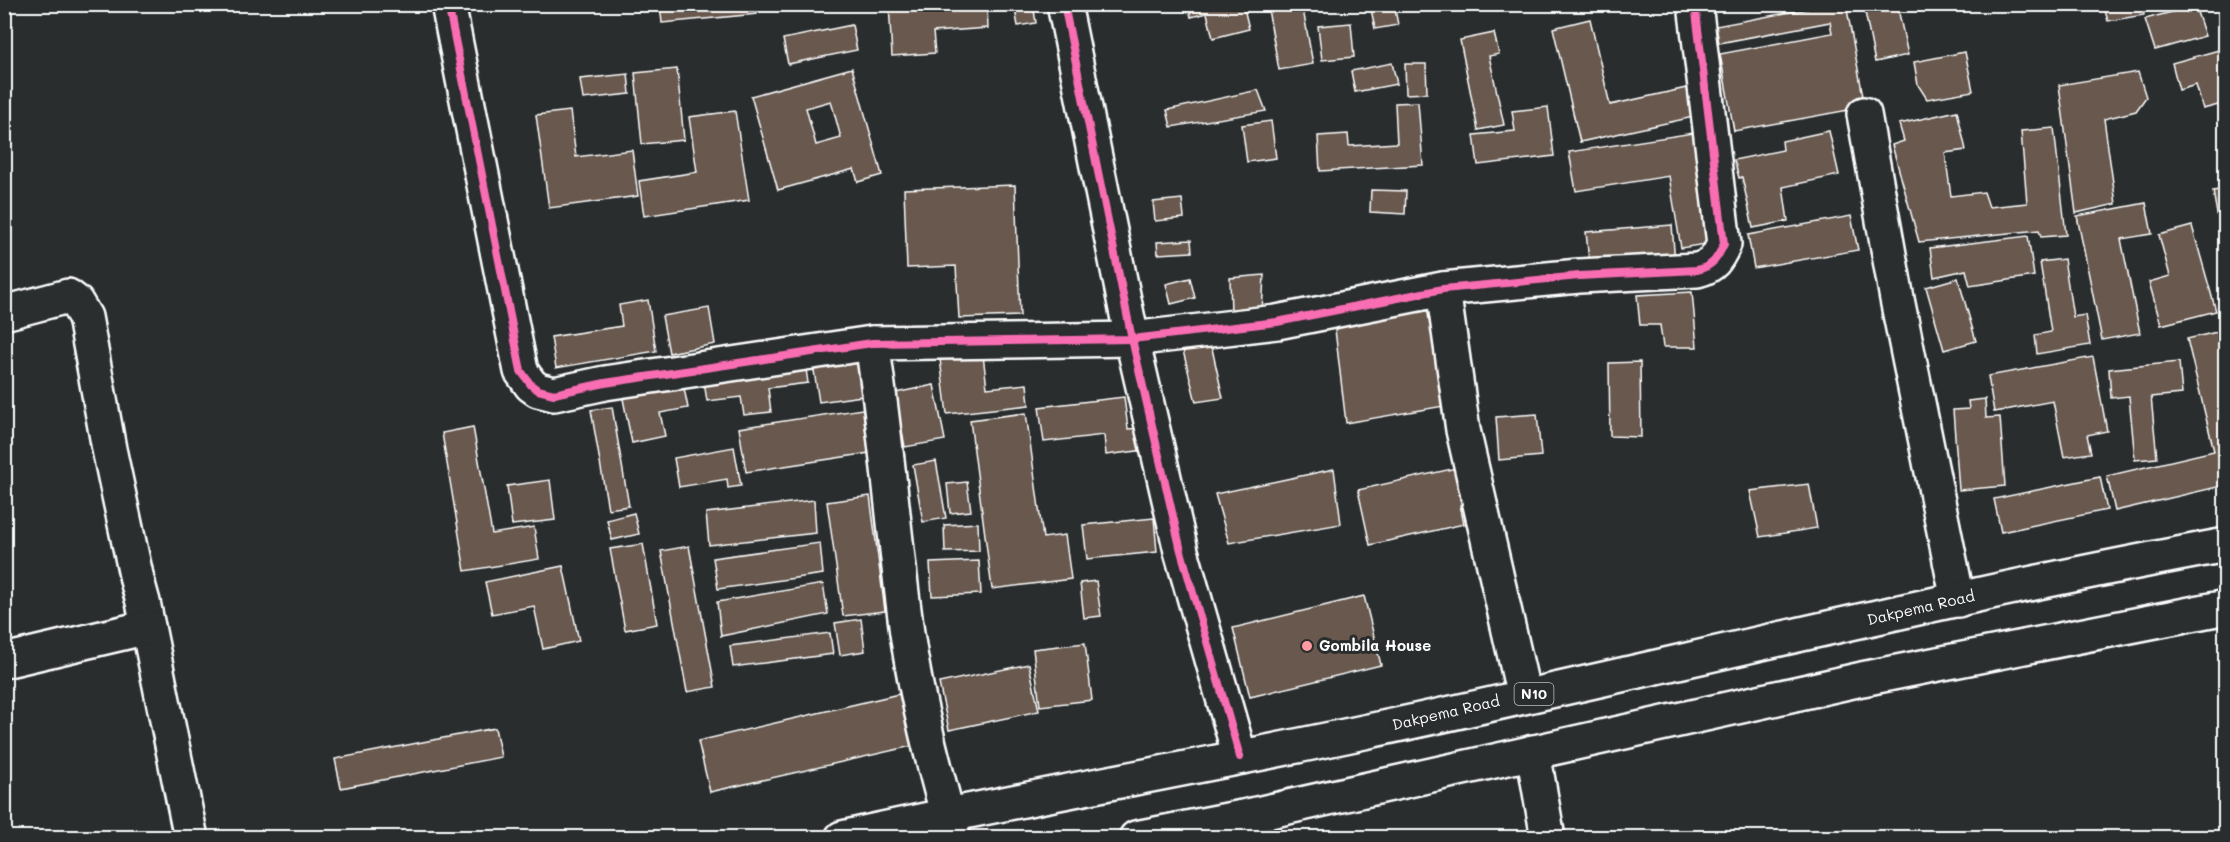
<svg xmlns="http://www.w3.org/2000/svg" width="2230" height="842" font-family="Mali,sans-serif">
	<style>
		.building { fill: #67584e; stroke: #fff; stroke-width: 1.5; fill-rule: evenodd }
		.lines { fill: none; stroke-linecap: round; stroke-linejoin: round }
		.street-casing { stroke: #fff; stroke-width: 38 }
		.highway-casing { stroke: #fff; stroke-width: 38 }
		.street { stroke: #2a2d2e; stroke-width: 33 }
		.highway { stroke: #2a2d2e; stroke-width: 33 }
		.cycleway-casing { stroke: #2a2d2e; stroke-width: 11 }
		.cycleway { stroke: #f96db3; stroke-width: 8 }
		.poi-dot { fill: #ff9aa2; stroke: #2a2d2e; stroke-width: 2 }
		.labels { text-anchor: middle; stroke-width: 6; stroke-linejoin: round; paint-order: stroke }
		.shield { fill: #2a2d2e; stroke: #bfc0c0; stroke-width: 1.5 }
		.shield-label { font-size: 14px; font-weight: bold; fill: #fff }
		.street-label { font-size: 15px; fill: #fff; stroke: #2a2d2e }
		.poi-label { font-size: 15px; font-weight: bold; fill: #fff; stroke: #2a2d2e; text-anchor: start }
	</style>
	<rect width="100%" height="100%" fill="#2a2d2e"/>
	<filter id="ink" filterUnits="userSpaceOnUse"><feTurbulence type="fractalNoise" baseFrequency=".0167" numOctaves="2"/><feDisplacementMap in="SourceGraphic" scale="12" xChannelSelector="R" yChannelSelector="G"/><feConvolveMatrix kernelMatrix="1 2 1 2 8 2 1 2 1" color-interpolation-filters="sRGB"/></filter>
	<g filter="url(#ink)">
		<!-- building -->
		<g class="building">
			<path d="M660 4H756L757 14 662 23Z"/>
			<path d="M889 4H921V7L931 4H987L988 28 933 32 935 53 892 56Z"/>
			<path d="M1014 4H1033L1036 23 1018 26Z"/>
			<path d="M1188 4H1243L1249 29 1213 38 1207 13 1191 17Z"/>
			<path d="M1267 4H1302L1313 64 1279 70Z"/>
			<path d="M1370 4H1394L1398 25 1375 29Z"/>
			<path d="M1834 4H1846L1865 107 1734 131 1720 54 1832 33 1830 22 1719 43 1716 26Z"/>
			<path d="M1872 4H1897L1908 55 1875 62 1864 7Z"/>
			<path d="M2103 4H2142L2144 15 2108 21Z"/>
			<path d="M2195 6 2205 36 2155 50 2145 19Z"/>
			<path d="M1590 19 1610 105 1691 87 1698 116 1580 142 1553 28Z"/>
			<path d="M1351 23 1354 57 1322 60 1318 26Z"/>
			<path d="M852 25 857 50 788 64 783 39Z"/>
			<path d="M1494 33 1499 54 1489 56 1504 125 1478 130 1460 40Z"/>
			<path d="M2226 48V103L2203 109 2196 85 2179 90 2172 63Z"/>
			<path d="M1965 52 1973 91 1927 99 1918 85 1914 62Z"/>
			<path d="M1392 63 1397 84 1355 92 1351 71Z"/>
			<path d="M1405 64H1426L1427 93 1406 94Z"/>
			<path d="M852 68 882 175 858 182 854 169 778 190 751 96ZM831 101 841 138 816 145 806 108Z"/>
			<path d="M677 69 684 140 642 144 635 73Z"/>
			<path d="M2138 72 2146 97 2136 111 2104 119 2116 204 2076 213 2059 85Z"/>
			<path d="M628 74 630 94 583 99 580 79Z"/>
			<path d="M1258 90 1266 111 1171 127 1167 110Z"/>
			<path d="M1418 102 1423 165 1320 171 1318 136 1348 134 1349 146 1397 143 1395 103Z"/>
			<path d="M1548 107 1554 156 1478 165 1474 135 1515 131 1512 111Z"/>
			<path d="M570 111 576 157 632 150 638 196 549 208 536 115Z"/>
			<path d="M735 111 749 200 644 216 639 181 697 172 689 117Z"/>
			<path d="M1957 111 1966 150 1945 153 1951 196 1984 192 1989 207 2027 203 2021 131 2054 128 2066 235 2041 237 2039 230 1919 242 1892 145 1904 141 1899 124Z"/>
			<path d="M1271 121 1276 158 1247 162 1242 125Z"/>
			<path d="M1829 131 1839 175 1783 187 1788 221 1753 228 1742 177 1739 178 1734 160 1783 150 1782 141Z"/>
			<path d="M1693 133 1712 243 1681 248 1669 176 1576 191 1569 152Z"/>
			<path d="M1015 185 1020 316 959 318 956 266 907 268 904 189Z"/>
			<path d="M2226 189V266L2213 191Z"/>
			<path d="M1371 190 1406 191 1405 214 1370 212Z"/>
			<path d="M1182 199 1184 218 1155 221 1153 202Z"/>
			<path d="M2146 203 2152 234 2121 239 2140 333 2102 340 2077 216Z"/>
			<path d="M1851 216 1858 250 1754 268 1748 235Z"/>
			<path d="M1672 225 1675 263 1590 271 1586 232Z"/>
			<path d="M2192 226 2216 311 2161 325 2149 282 2170 276 2159 235Z"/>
			<path d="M2028 236 2034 276 1970 286 1966 270 1934 277 1930 248Z"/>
			<path d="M1191 240 1192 252 1158 254 1157 242Z"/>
			<path d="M2064 259 2073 317 2085 315 2090 345 2037 354 2035 335 2051 332 2040 262Z"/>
			<path d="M1264 275 1262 313H1231L1230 278Z"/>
			<path d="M1190 278 1195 298 1171 304 1166 284Z"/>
			<path d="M1958 278 1976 341 1944 350 1926 287Z"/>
			<path d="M1692 292 1697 347H1663L1660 325H1640L1637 295Z"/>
			<path d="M648 300 656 351 556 368 551 337 622 326 619 305Z"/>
			<path d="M1432 305 1450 405 1346 423 1334 321Z"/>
			<path d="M709 308 715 344 669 353 662 316Z"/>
			<path d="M2217 332 2226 367V485L2115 511 2107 476 2214 451 2187 339Z"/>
			<path d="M1209 335 1223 398 1196 402 1180 339Z"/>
			<path d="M982 347 987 388 1027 384 1029 405 947 414 939 351Z"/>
			<path d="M862 350 869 395 819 402 812 358Z"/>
			<path d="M2093 357 2107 431 2087 435 2091 453 2064 457 2053 401 1994 412 1988 376Z"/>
			<path d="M805 362 808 383 768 388 771 412 744 415 741 397 707 401 703 375Z"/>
			<path d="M1640 362 1641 437 1610 436 1609 363Z"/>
			<path d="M2179 362 2182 394 2151 397 2157 458 2135 460 2129 396 2111 398 2109 369Z"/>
			<path d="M682 378 688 408 660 413 665 436 632 443 621 389Z"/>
			<path d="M934 385 945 440 905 447 895 393Z"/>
			<path d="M1124 397 1128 429 1142 428 1145 450 1106 455 1104 435 1044 442 1039 407Z"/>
			<path d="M1985 399 1986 418 2000 417 2005 486 1959 490 1953 410 1969 409 1968 401Z"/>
			<path d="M612 407 629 506 608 509 591 410Z"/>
			<path d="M875 407 882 451 746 472 739 428Z"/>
			<path d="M1026 413 1043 538 1065 535 1071 579 992 589 970 420Z"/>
			<path d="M1537 414 1541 456 1499 460 1496 417Z"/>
			<path d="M473 427 492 534 534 527 539 559 465 571 442 433Z"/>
			<path d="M734 447 741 486 728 488 727 479 679 487 674 458Z"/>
			<path d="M936 461 946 518 923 522 913 465Z"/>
			<path d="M1456 468 1475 501 1460 505 1464 524 1370 545 1358 490Z"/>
			<path d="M1334 469 1341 524 1229 543 1215 494Z"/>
			<path d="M2100 477 2107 510 2001 532 1994 499Z"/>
			<path d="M550 480 555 520 512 525 507 486Z"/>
			<path d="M967 482 971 511 950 513 947 484Z"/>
			<path d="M1809 484 1817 528 1760 537 1750 491Z"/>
			<path d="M870 496 885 611 843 616 827 502Z"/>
			<path d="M814 500 816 533 709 545 706 513Z"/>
			<path d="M634 513 639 534 612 540 607 520Z"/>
			<path d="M1154 518 1157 552 1087 559 1083 525Z"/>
			<path d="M978 523 979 551 945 552 944 525Z"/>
			<path d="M820 543 823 574 718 589 713 558Z"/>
			<path d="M643 544 657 624 625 630 610 549Z"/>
			<path d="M689 546 715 687 687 692 661 551Z"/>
			<path d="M979 561 981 594 932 596 930 563Z"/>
			<path d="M563 566 579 641 543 649 534 606 492 614 485 582Z"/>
			<path d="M1096 581 1101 616 1084 618 1080 583Z"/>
			<path d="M823 584 828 614 721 636 717 602Z"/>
			<path d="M1364 596 1381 665 1250 697 1233 628Z"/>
			<path d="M861 619 865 651 840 655 835 623Z"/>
			<path d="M830 633 833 654 733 667 730 646Z"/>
			<path d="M1085 643 1092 700 1040 706 1033 649Z"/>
			<path d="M1029 664 1039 711 949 730 939 683Z"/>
			<path d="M899 694 912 746 710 792 698 741Z"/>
			<path d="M495 728 501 757 341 788 335 759Z"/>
		</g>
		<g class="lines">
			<!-- street casing -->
			<g class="street-casing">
				<g id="street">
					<path d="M448 4 521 371 531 385 538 390 554 394 605 383 872 343 1132 339 1277 322 1443 289 1579 276 1697 270C1713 266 1717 259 1724 244L1695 4"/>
					<path d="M1064 4 1132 339 1181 551 1240 757"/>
					<path d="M1864 114 1897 299 1958 600"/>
					<path d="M1443 289 1463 430 1524 696"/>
					<path d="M4 313 68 296 76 302 85 317 109 449 137 580 143 602 191 838"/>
					<path d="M872 343C887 440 894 537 907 633 917 703 935 770 954 838"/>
					<path d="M4 661 148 627"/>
					<path d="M1533 752 1548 838"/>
				</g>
			</g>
			<!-- highway casing -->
			<g class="highway-casing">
				<g id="highway">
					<path d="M842 838C1015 799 1191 769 1364 732 1652 671 1937 598 2226 545"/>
					<path d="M1136 838 1243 817 1862 679 2226 607"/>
				</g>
			</g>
			<!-- street -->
			<use href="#street" class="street"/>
			<!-- highway -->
			<use href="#highway" class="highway"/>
			<!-- cycleway casing -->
			<g class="cycleway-casing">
				<g id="cycleway">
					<path d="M448 4 521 371 531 385 538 390 554 394 605 383 872 343 1132 339 1277 322 1443 289 1579 276 1697 270C1713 266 1717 259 1724 244L1695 4"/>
					<path d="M1064 4 1132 339 1181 551 1240 757"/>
				</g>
			</g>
			<!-- cycleway -->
			<use href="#cycleway" class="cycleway"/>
		</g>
	</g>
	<!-- markers -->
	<circle class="poi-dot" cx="1307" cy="646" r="6"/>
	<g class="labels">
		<!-- shield labels -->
		<rect class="shield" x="1514.5" y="683" width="39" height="22" rx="4.5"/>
		<g class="shield-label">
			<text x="1534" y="699">N10</text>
		</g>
		<!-- street labels -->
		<g class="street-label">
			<text transform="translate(1921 608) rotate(-13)" y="5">Dakpema Road</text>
			<text transform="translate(1446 713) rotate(-13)" y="5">Dakpema Road</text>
		</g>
		<!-- poi labels -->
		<g class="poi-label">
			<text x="1319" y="651">Gombila House</text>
		</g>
	</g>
	<!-- margin -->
	<rect width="2230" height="842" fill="none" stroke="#2a2d2e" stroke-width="24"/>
	<rect x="12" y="12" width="2206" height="818" fill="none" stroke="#fff" stroke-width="2" filter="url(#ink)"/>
</svg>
